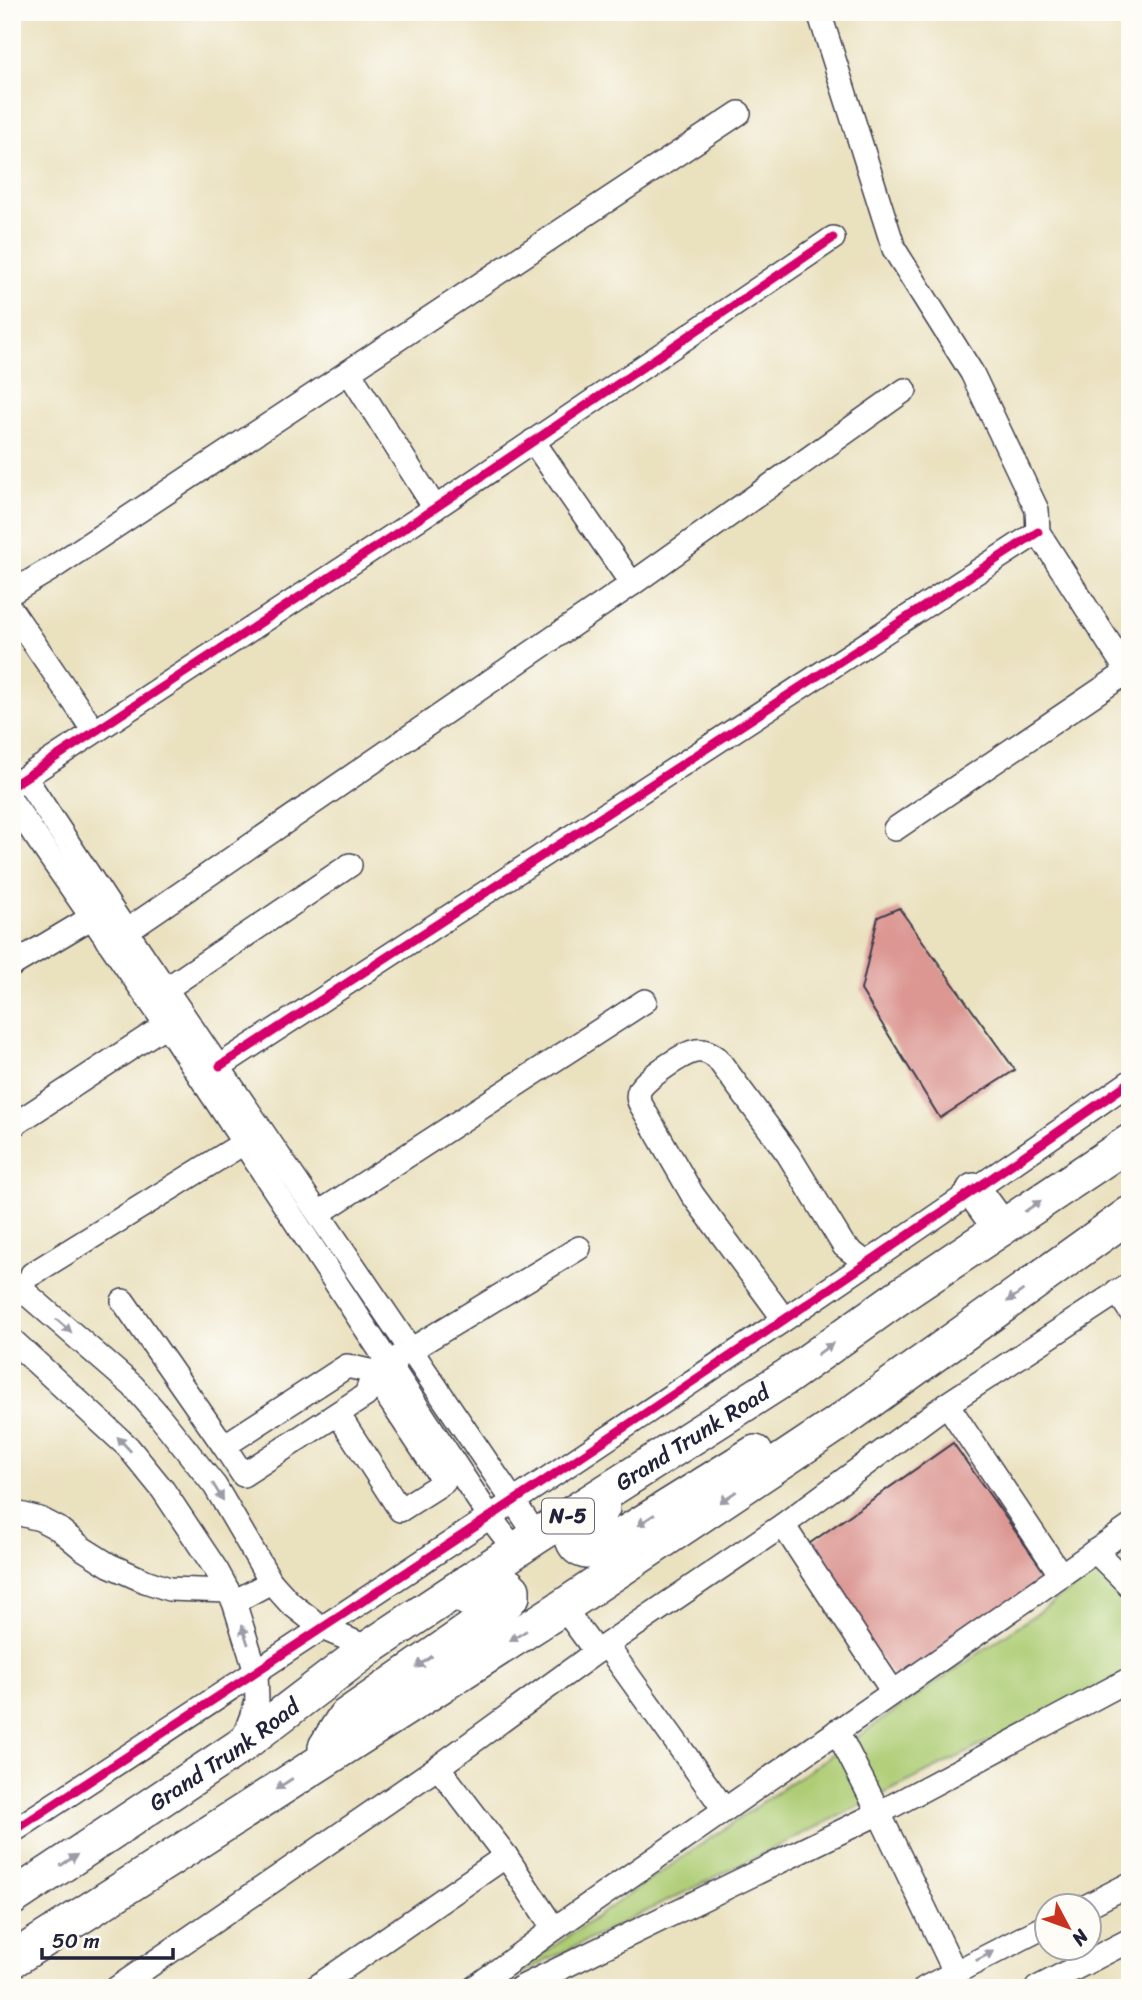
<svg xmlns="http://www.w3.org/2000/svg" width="1142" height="2000" font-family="Sriracha,sans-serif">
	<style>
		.green { fill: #adcc73; stroke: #687757; stroke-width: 2 }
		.building { fill: #dc9793 }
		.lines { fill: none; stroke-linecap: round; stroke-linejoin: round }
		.minor-casing { stroke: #403f4f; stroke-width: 26 }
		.highway-casing { stroke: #403f4f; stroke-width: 38 }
		.minor { stroke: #fff; stroke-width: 23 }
		.highway { stroke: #fff; stroke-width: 35 }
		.cycleway-casing { stroke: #fdfcf7; stroke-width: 13 }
		.cycleway { stroke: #d6006c; stroke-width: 9 }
		.oneway { fill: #9c9ca7 }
		.labels { text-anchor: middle; stroke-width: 5; stroke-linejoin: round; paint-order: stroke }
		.shield { fill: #fdfcf7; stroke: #646373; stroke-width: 2 }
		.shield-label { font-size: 21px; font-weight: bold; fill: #22223b }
		.street-label { font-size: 23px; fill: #22223b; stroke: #fdfcf7 }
	</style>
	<rect width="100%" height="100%" fill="#fdfcf7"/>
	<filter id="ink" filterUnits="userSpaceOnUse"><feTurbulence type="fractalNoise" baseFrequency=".0143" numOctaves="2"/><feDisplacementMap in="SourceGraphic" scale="14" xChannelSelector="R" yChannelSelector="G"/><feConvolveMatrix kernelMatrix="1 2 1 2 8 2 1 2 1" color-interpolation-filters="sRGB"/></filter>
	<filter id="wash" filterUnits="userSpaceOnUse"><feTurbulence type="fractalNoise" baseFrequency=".00686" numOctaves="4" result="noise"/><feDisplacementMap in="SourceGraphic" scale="28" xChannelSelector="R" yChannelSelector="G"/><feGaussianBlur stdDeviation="1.57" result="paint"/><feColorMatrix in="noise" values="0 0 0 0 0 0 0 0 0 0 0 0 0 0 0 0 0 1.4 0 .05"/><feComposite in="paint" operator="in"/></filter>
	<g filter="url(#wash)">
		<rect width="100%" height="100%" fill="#eae1bf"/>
		<!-- green -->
		<path class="green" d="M1130 1549V1672L499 1984Z"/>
		<g id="blocks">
			<!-- building -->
			<g class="building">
				<path d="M899 908 1015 1070 940 1118 861 990 878 917Z"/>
				<path d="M953 1443 1047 1576 897 1682 803 1548Z"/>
			</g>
		</g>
	</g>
	<g filter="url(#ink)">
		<use href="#blocks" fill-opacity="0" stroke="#403f4f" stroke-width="2"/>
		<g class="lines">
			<!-- minor casing -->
			<g class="minor-casing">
				<g id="minor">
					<path d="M819 12 894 249 972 373 1037 510 1038 532 1127 671 1130 680"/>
					<path d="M349 372 435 508"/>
					<path d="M533 441 632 584"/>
					<path d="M12 592 51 569 739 113"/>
					<path d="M12 611 94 731"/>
					<path d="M26 779 110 907 537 1536"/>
					<path d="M12 786 435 508 833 238"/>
					<path d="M12 802 163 1020 489 1516 515 1550"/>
					<path d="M895 829 1130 670"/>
					<path d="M107 940 135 925 632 584 905 390"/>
					<path d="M12 965 104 910"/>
					<path d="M166 989 350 865"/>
					<path d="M220 1066 1038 532"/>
					<path d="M12 1126 178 1017"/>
					<path d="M319 1213 645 1001"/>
					<path d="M32 1274 255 1136"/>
					<path d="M12 1281 133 1386 160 1417 215 1486 271 1582 290 1603 322 1628 369 1648"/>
					<path d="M1117 1291 1130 1311"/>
					<path d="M123 1301 224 1446"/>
					<path d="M784 1319 692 1194 641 1105C638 1100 637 1095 640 1089 647 1078 683 1053 696 1051 705 1050 710 1053 717 1058L788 1154 844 1246 866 1263"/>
					<path d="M12 1340 128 1447 163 1490 217 1571 234 1602 256 1672 257 1702 241 1744"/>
					<path d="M374 1372 366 1395 243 1475 224 1446 347 1366 374 1372 579 1248"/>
					<path d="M947 1404 1061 1575"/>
					<path d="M338 1414 400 1510 444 1482 385 1393 372 1382"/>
					<path d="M12 1512 40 1519 59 1529 82 1548 109 1565 145 1581 169 1589 228 1591"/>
					<path d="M783 1525 893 1692"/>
					<path d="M1095 1551 1130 1586"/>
					<path d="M234 1602 271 1582"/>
					<path d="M563 1607 596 1652"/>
					<path d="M607 1646 724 1809"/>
					<path d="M837 1731 879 1813 955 1972"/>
					<path d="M438 1767 506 1856 554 1929"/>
					<path d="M12 1832C387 1586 762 1339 1130 1082"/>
					<path d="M1087 1906 1130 1884"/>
					<path d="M117 1988 438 1767 596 1652 783 1525 947 1404 1130 1284"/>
					<path d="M315 1988 506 1856"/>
					<path d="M474 1988 554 1929 1130 1527"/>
					<path d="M520 1988 879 1813 1130 1679"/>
					<path d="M925 1988 1048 1925"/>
					<path d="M1037 1988 1130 1940"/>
				</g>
			</g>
			<!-- highway casing -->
			<g class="highway-casing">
				<g id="highway">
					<path d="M974 1191 1001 1228"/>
					<path d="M602 1508 578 1525 572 1536C576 1553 590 1554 604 1547L755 1453"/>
					<path d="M326 1747 345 1717 500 1609 512 1596V1590C498 1573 481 1589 467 1598"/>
					<path id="s1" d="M12 1898 239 1747 369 1648 537 1536 788 1376 900 1296 1130 1142"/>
					<path d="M12 1960 563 1607 837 1424 1130 1214"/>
				</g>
			</g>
			<!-- minor -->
			<use href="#minor" class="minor"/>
			<!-- highway -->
			<use href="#highway" class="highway"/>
			<!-- cycleway casing -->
			<g class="cycleway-casing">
				<g id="cycleway">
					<path d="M12 786 435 508 833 238"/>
					<path d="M220 1066 1038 532"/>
					<path d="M12 1832C387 1586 762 1339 1130 1082"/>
				</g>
			</g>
			<!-- cycleway -->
			<use href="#cycleway" class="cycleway"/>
		</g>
		<!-- one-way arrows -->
		<defs><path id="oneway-solid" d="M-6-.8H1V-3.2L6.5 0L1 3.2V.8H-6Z" transform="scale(1.75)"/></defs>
		<g class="oneway">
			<use href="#oneway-solid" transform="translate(1033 1206) rotate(-34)"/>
			<use href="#oneway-solid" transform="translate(1015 1296) rotate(144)"/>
			<use href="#oneway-solid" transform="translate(64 1326) rotate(41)"/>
			<use href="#oneway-solid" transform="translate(825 1349) rotate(-36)"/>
			<use href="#oneway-solid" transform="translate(124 1444) rotate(-133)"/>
			<use href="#oneway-solid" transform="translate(218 1492) rotate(58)"/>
			<use href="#oneway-solid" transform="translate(728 1497) rotate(146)"/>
			<use href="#oneway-solid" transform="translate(646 1520) rotate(147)"/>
			<use href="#oneway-solid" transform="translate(245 1635) rotate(-108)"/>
			<use href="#oneway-solid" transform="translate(518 1636) rotate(148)"/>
			<use href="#oneway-solid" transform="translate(424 1662) rotate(144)"/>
			<use href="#oneway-solid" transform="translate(284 1784) rotate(147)"/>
			<use href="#oneway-solid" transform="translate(69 1860) rotate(-34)"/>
			<use href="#oneway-solid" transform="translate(985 1956) rotate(-27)"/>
		</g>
	</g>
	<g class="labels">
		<!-- shield labels -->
		<rect class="shield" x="542" y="1498.5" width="52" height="35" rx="5"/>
		<g class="shield-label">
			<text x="568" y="1523">N-5</text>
		</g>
		<!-- street labels -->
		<g class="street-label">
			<text dy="8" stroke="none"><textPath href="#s1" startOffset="822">Grand Trunk Road</textPath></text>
			<text dy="8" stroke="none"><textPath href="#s1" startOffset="256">Grand Trunk Road</textPath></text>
		</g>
	</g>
	<!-- margin -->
	<rect width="1142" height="2000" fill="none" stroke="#fdfcf7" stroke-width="42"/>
	<!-- north arrow -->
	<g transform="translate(1068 1927) rotate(131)"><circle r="33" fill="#fdfcf7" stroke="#a5a5ac" stroke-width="2"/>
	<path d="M0-5L12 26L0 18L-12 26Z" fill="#c8321e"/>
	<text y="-10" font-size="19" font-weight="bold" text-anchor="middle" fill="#22223b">N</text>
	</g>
	<!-- scale -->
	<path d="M42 1948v10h131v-10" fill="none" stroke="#22223b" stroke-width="3.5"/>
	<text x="52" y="1948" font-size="21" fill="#22223b" stroke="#fdfcf7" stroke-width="5" paint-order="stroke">50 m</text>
</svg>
